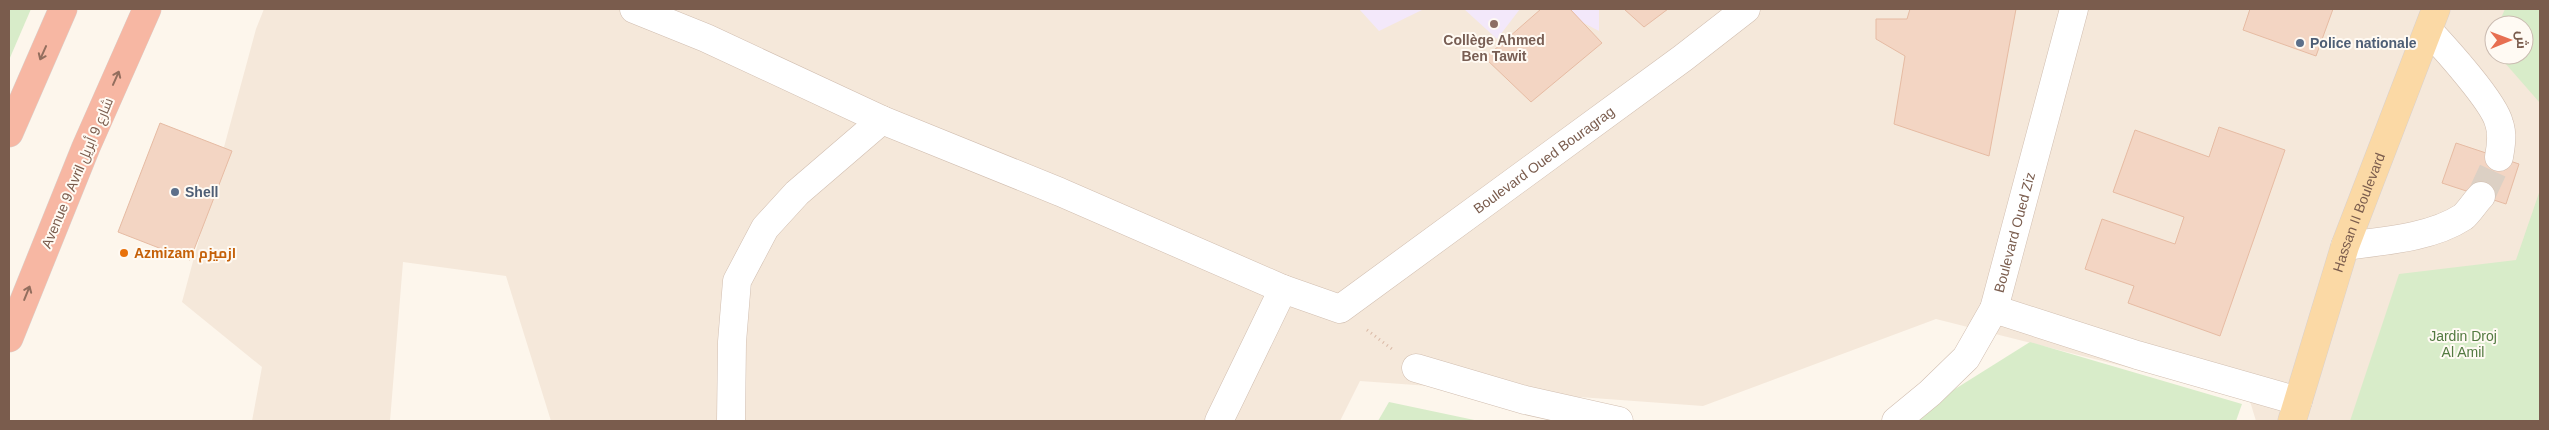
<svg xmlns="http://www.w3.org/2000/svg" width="2549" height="430" font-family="Arial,Cairo,sans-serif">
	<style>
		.residential { fill: #f5e8da; fill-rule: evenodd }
		.education { fill: #f3e8fa }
		.green { fill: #d8ecc9 }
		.building { fill: #f3d5c3; stroke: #e6bba3 }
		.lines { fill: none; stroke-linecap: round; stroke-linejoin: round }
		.minor-tunnel { stroke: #dcd0c4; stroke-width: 28; stroke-dasharray: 28 14; stroke-linecap: butt }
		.minor-casing { stroke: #d1beb0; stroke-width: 29 }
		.major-casing { stroke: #dad1cd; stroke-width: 29 }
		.highway-casing { stroke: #dad1cd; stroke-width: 29 }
		.path { stroke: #d9b8a5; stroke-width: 3; stroke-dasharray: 1 4; stroke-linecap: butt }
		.minor { stroke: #fff; stroke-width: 28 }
		.major { stroke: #fbd9a5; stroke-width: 28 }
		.highway { stroke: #f7b7a3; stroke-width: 28 }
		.oneway { stroke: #936e5e }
		.education-dot { fill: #8d6e63; stroke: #fffaf3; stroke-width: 2 }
		.service-dot { fill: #5c6f8a; stroke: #fffaf3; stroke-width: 2 }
		.food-dot { fill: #e8710a; stroke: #fffaf3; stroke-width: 2 }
		.labels { text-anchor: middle; stroke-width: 4; stroke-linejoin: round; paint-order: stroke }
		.education-label { font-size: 14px; font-weight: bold; fill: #785e54; stroke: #fffaf3 }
		.service-label { font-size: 14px; font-weight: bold; fill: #4e5e75; stroke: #fffaf3; text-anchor: start }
		.street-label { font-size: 14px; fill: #7a5c4d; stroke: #fffaf3 }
		.food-label { font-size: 14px; font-weight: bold; fill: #c56008; stroke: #fffaf3; text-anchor: start }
		.park-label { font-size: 14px; fill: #537a41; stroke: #fffaf3 }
	</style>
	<rect width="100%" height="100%" fill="#fdf6ec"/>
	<!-- residential -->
	<path class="residential" d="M264 9H2540V421H2256L2249 398 1936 319 1703 406 1360 381 1340 421H551L506 276 403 262 390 421H252L262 367 182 302 256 29ZM2494 25H2524V55H2494Z"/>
	<!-- education -->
	<g class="education">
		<path d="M1359 9H1424L1379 31Z"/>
		<path d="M1464 9H1520L1497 39Z"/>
		<path d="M1557 9H1599V31Z"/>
	</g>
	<!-- green -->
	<g class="green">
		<path d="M9 9H31L9 60Z"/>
		<path d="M2505 9H2540V103L2498 55H2524V25H2498Z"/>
		<path d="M2540 190V421H2350L2399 274 2516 260Z"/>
		<path d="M2030 342 2242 404 2236 421H1904Z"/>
		<path d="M1389 402 1479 421H1378Z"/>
	</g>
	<!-- building -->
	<g class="building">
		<path d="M1541 9H1570L1602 43 1531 102 1485 58Z"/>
		<path d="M1624 9H1668L1644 27Z"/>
		<path d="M1910 9H2016L1989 156 1894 124 1905 56 1876 39V19H1907Z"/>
		<path d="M2250 9H2333L2316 56 2243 30Z"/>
		<path d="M160 123 232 151 190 260 118 232Z"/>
		<path d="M2219 127 2285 150 2220 336 2128 303 2134 286 2085 269 2102 219 2175 244 2184 217 2113 192 2135 130 2209 157Z"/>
		<path d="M2456 143 2519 164 2506 204 2442 183Z"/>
	</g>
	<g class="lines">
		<!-- minor-tunnel -->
		<path class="minor-tunnel" d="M2481 196 2499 157"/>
		<!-- minor casing -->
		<g class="minor-casing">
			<g id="minor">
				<path id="s1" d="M634 9 706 38 882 120 1060 192 1283 289 1340 309 1683 58 1746 9"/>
				<path d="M2429 31C2445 48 2494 102 2499 123 2503 134 2501 146 2499 157"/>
				<path d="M2345 246C2382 241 2431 238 2463 217 2469 212 2475 202 2481 196"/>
				<path d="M1994 309 2137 355 2298 401"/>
				<path d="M1416 368 1525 400 1619 421"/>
				<path d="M731 421 732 342 737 281 765 228 797 193 882 120"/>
				<path d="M1219 421 1283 289"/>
				<path id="s2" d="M1896 421 1930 393 1966 358 1994 309 2074 9"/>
			</g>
		</g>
		<!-- major casing -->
		<g class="major-casing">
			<g id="major">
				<path id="s3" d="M2292 421 2345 246 2436 9"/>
			</g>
		</g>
		<!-- highway casing -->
		<g class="highway-casing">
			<g id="highway">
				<path d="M9 133 63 9"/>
				<path d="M9 338 86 147 147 9"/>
			</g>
		</g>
		<!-- path -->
		<path class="path" d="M1367 330 1392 349"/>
		<!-- minor -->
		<use href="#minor" class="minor"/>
		<!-- major -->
		<use href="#major" class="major"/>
		<!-- highway -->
		<use href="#highway" class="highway"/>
	</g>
	<!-- one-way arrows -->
	<defs><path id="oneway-shaft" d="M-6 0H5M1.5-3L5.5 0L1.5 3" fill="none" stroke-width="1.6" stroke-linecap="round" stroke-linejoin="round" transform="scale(1.25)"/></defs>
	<g class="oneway">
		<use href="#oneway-shaft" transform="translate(43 53) rotate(114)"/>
		<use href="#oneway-shaft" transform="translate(116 78) rotate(-66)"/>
		<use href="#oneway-shaft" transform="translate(27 293) rotate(-68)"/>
	</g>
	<!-- markers -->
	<circle class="education-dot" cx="1494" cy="24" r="5"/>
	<g class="service-dot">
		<circle cx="2300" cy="43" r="5"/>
		<circle cx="175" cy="192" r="5"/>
	</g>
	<circle class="food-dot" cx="124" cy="253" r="5"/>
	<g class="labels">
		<!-- education labels -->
		<g class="education-label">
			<text x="1494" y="45">Collège Ahmed<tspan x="1494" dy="16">Ben Tawit</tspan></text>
		</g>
		<!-- service labels -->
		<g class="service-label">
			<text x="2310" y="48">Police nationale</text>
			<text x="185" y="197">Shell</text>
		</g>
		<!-- street labels -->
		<g class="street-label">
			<text dy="5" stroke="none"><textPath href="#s1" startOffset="1020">Boulevard Oued Bouragrag</textPath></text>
			<text transform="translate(77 173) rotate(-67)" y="5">Avenue 9 Avril شارع 9 أبريل</text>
			<text dy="5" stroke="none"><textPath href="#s3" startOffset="219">Hassan II Boulevard</textPath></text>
			<text dy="5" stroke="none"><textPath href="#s2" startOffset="230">Boulevard Oued Ziz</textPath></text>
		</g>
		<!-- food labels -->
		<g class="food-label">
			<text x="134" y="258">Azmizam ازميزم</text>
		</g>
		<!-- park labels -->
		<g class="park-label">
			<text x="2463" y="341">Jardin Droj<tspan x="2463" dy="16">Al Amil</tspan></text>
		</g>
	</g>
	<!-- border -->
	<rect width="2549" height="430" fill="none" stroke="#7a5c4d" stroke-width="20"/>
	<!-- north arrow -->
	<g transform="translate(2509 40) rotate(89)"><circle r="24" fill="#fffaf3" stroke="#cabbb1"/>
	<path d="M0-4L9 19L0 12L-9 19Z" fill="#e76f51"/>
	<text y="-8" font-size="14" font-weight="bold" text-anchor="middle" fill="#7a5c4d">ش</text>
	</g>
</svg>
